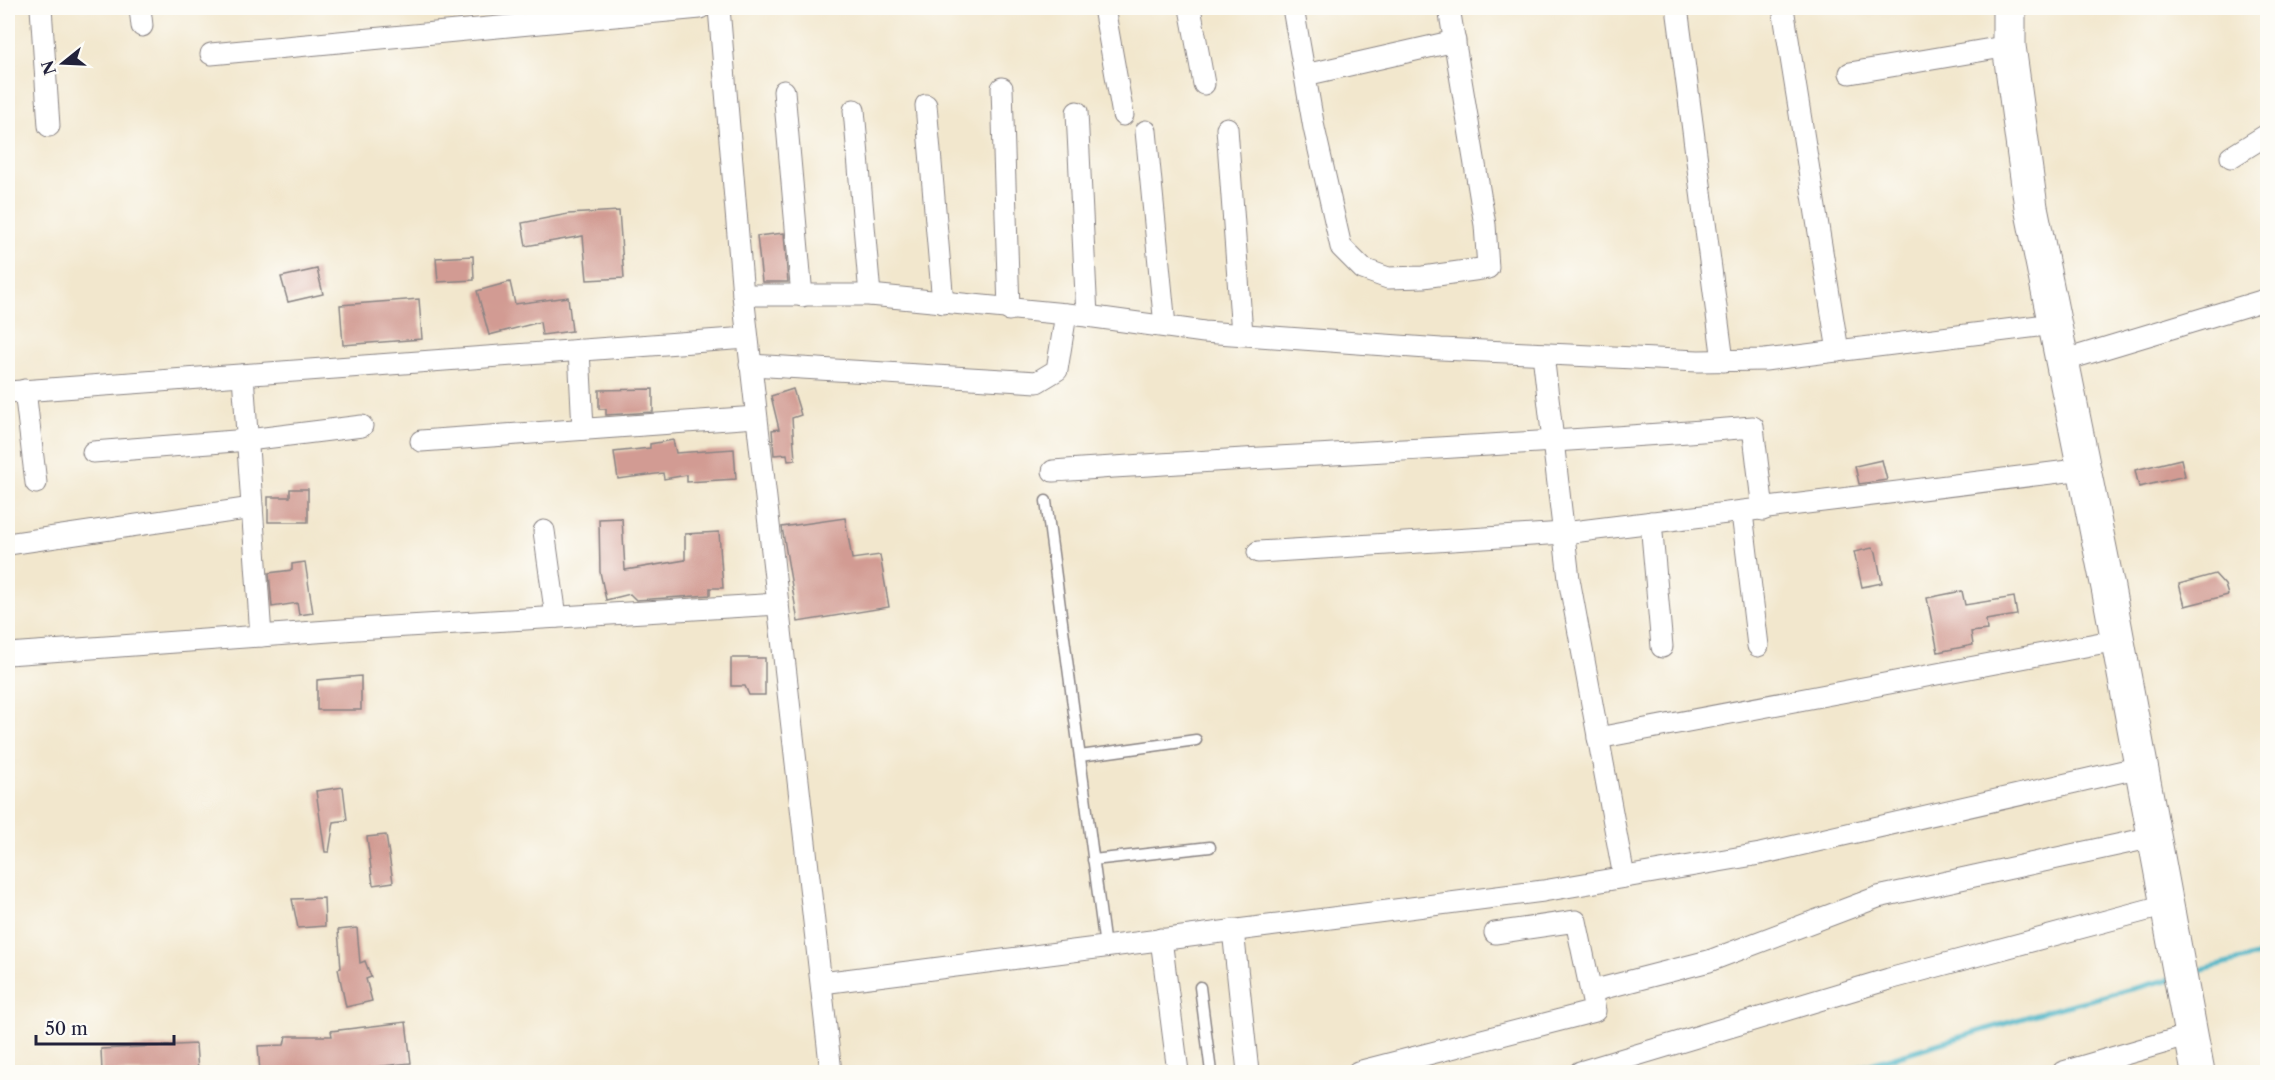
<svg xmlns="http://www.w3.org/2000/svg" width="2275" height="1080" font-family="'Libre Caslon Text',serif">
	<style>
		.lines { fill: none; stroke-linecap: round; stroke-linejoin: round }
		.stream { stroke: #49b4c6; stroke-width: 5 }
		.building { fill: #d29b93 }
		.lane-casing { stroke: #8a8484; stroke-width: 13 }
		.street-casing { stroke: #8a8484; stroke-width: 23 }
		.highway-casing { stroke: #8a8484; stroke-width: 35 }
		.lane { stroke: #fff; stroke-width: 10 }
		.street { stroke: #fff; stroke-width: 21 }
		.highway { stroke: #fff; stroke-width: 33 }
	</style>
	<rect width="100%" height="100%" fill="#fdfcf7"/>
	<filter id="ink" filterUnits="userSpaceOnUse"><feTurbulence type="fractalNoise" baseFrequency=".0167" numOctaves="2"/><feDisplacementMap in="SourceGraphic" scale="12" xChannelSelector="R" yChannelSelector="G"/><feConvolveMatrix kernelMatrix="1 2 1 2 8 2 1 2 1" color-interpolation-filters="sRGB"/></filter>
	<filter id="wash" filterUnits="userSpaceOnUse"><feTurbulence type="fractalNoise" baseFrequency=".008" numOctaves="4" result="noise"/><feDisplacementMap in="SourceGraphic" scale="24" xChannelSelector="R" yChannelSelector="G"/><feGaussianBlur stdDeviation="1.35" result="paint"/><feColorMatrix in="noise" values="0 0 0 0 0 0 0 0 0 0 0 0 0 0 0 0 0 1.4 0 .05"/><feComposite in="paint" operator="in"/></filter>
	<g filter="url(#wash)">
		<rect width="100%" height="100%" fill="#f2e7cd"/>
		<g class="lines">
			<!-- stream -->
			<g class="stream">
				<path d="M2191 973 2268 953"/>
				<path d="M1845 1072 2043 1012 2170 979"/>
			</g>
		</g>
		<g id="blocks">
			<!-- building -->
			<g class="building">
				<path d="M619 211 624 278 587 280 583 236 526 246 522 223 568 214Z"/>
				<path d="M784 233 788 282H762L757 236Z"/>
				<path d="M473 256 474 280 438 282 436 258Z"/>
				<path d="M317 269 323 294 288 302 281 277Z"/>
				<path d="M510 282 515 304 568 297 572 331 542 335 540 322 489 335 477 291Z"/>
				<path d="M419 299 422 339 343 345 340 305Z"/>
				<path d="M653 389V412L606 415V409H599V390Z"/>
				<path d="M793 389 801 415 792 418 795 460 788 461 787 454 774 455 772 430 779 429 771 396Z"/>
				<path d="M673 440 676 453 734 449 736 479 687 482V475L664 479 663 473 618 479 614 452 650 448V444Z"/>
				<path d="M2181 459 2185 476 2139 487 2135 470Z"/>
				<path d="M1882 460 1887 480 1859 484 1855 466Z"/>
				<path d="M290 489H308V522H268V497H290Z"/>
				<path d="M622 518 625 570 685 560V534L719 532 723 588H710V595L636 600 630 594 606 600 600 572 599 519Z"/>
				<path d="M845 518 852 559 880 555 889 607 798 622 782 527Z"/>
				<path d="M1872 548 1876 552 1882 583 1862 587 1854 552Z"/>
				<path d="M305 562 313 613 299 615 297 603 272 607 269 573 292 570V564Z"/>
				<path d="M2215 574 2225 585 2228 595 2185 606 2179 584Z"/>
				<path d="M1962 591 1965 605 2014 597 2017 615 1986 620 1987 630 1971 632 1973 645 1938 652 1927 598Z"/>
				<path d="M731 658H765V695H749L745 686H731Z"/>
				<path d="M361 676V710H317V680Z"/>
				<path d="M343 787 347 820 334 822 329 852H325L316 791Z"/>
				<path d="M386 835 393 882 373 885 367 837Z"/>
				<path d="M324 898 325 926 298 928 292 899Z"/>
				<path d="M357 928 360 963 365 961 371 977 366 979 372 1001 346 1007 338 969 341 968 338 930Z"/>
				<path d="M406 1022 411 1063 327 1072H260L258 1046 284 1045 286 1036H332L331 1031Z"/>
				<path d="M196 1044 198 1072H102L101 1049Z"/>
			</g>
		</g>
	</g>
	<g filter="url(#ink)">
		<use href="#blocks" fill-opacity="0" stroke="#8a8484" stroke-width="1.5"/>
		<g class="lines">
			<!-- lane casing -->
			<g class="lane-casing">
				<g id="lane">
					<path d="M1046 501 1105 947"/>
					<path d="M1080 756 1196 740"/>
					<path d="M1093 860 1210 847"/>
					<path d="M1200 987 1211 1072"/>
				</g>
			</g>
			<!-- street casing -->
			<g class="street-casing">
				<g id="street">
					<path d="M41 8 49 126"/>
					<path d="M140 8 142 26"/>
					<path d="M719 8 743 295 831 1072"/>
					<path d="M1104 8 1123 115"/>
					<path d="M1190 8 1204 84"/>
					<path d="M1293 8 1314 128 1341 247 1363 269 1388 278 1423 277 1488 268 1485 225 1449 8"/>
					<path d="M1783 8 1838 351"/>
					<path d="M1678 15 1723 361"/>
					<path d="M211 54 700 8"/>
					<path d="M1850 73 2009 46"/>
					<path d="M1305 75 1455 41"/>
					<path d="M1002 88 1009 310"/>
					<path d="M784 91 802 296"/>
					<path d="M926 105 943 303"/>
					<path d="M854 110 870 295"/>
					<path d="M1077 112 1087 316"/>
					<path d="M1227 128 1242 334"/>
					<path d="M1146 131 1165 326"/>
					<path d="M2231 157 2268 134"/>
					<path d="M743 295H870L1087 316 1204 332 1441 349 1698 361 1765 360 2054 324"/>
					<path d="M579 350 583 429"/>
					<path d="M1543 354 1569 579 1624 877"/>
					<path d="M2062 361 2268 299"/>
					<path d="M750 365 1037 382 1057 370 1066 314"/>
					<path d="M243 375 261 636"/>
					<path d="M25 390 36 483"/>
					<path d="M8 392 747 338"/>
					<path d="M421 441 756 417"/>
					<path d="M93 452 248 440 362 426"/>
					<path d="M1053 471C1286 455 1520 446 1753 427L1763 510"/>
					<path d="M1742 513 1758 646"/>
					<path d="M1651 522 1662 647"/>
					<path d="M544 531 556 617"/>
					<path d="M8 544 252 508"/>
					<path d="M1258 552 1564 533 2084 469"/>
					<path d="M8 654 357 629 778 604"/>
					<path d="M1598 738 2117 640"/>
					<path d="M1233 930 1248 1072"/>
					<path d="M1161 939 1178 1072"/>
					<path d="M822 983 1543 891 1760 854 2141 767"/>
					<path d="M1592 991 1709 961 1878 897 2154 837"/>
					<path d="M1358 1072 1595 1011 1576 921 1495 933"/>
					<path d="M1580 1072 1889 979 2166 905"/>
					<path d="M2063 1072 2191 1035"/>
				</g>
			</g>
			<!-- highway casing -->
			<g class="highway-casing">
				<path id="highway" d="M2009 8V46L2031 207 2108 588 2198 1072"/>
			</g>
			<!-- lane -->
			<use href="#lane" class="lane"/>
			<!-- street -->
			<use href="#street" class="street"/>
			<!-- highway -->
			<use href="#highway" class="highway"/>
		</g>
	</g>
	<!-- margin -->
	<rect width="2275" height="1080" fill="none" stroke="#fdfcf7" stroke-width="30"/>
	<!-- north arrow -->
	<g transform="translate(63 63) rotate(252)" stroke="#fdfcf7" stroke-width="4.5" paint-order="stroke">
	<path d="M0-4.5L10 22L0 15L-10 22Z" fill="#22223b"/>
	<text y="-9" font-size="16" font-weight="bold" text-anchor="middle" fill="#22223b">N</text>
	</g>
	<!-- scale -->
	<path d="M36 1035v9h138v-9" fill="none" stroke="#22223b" stroke-width="3"/>
	<text x="45" y="1035" font-size="18" fill="#22223b" stroke="#fdfcf7" stroke-width="4.5" paint-order="stroke">50 m</text>
</svg>
